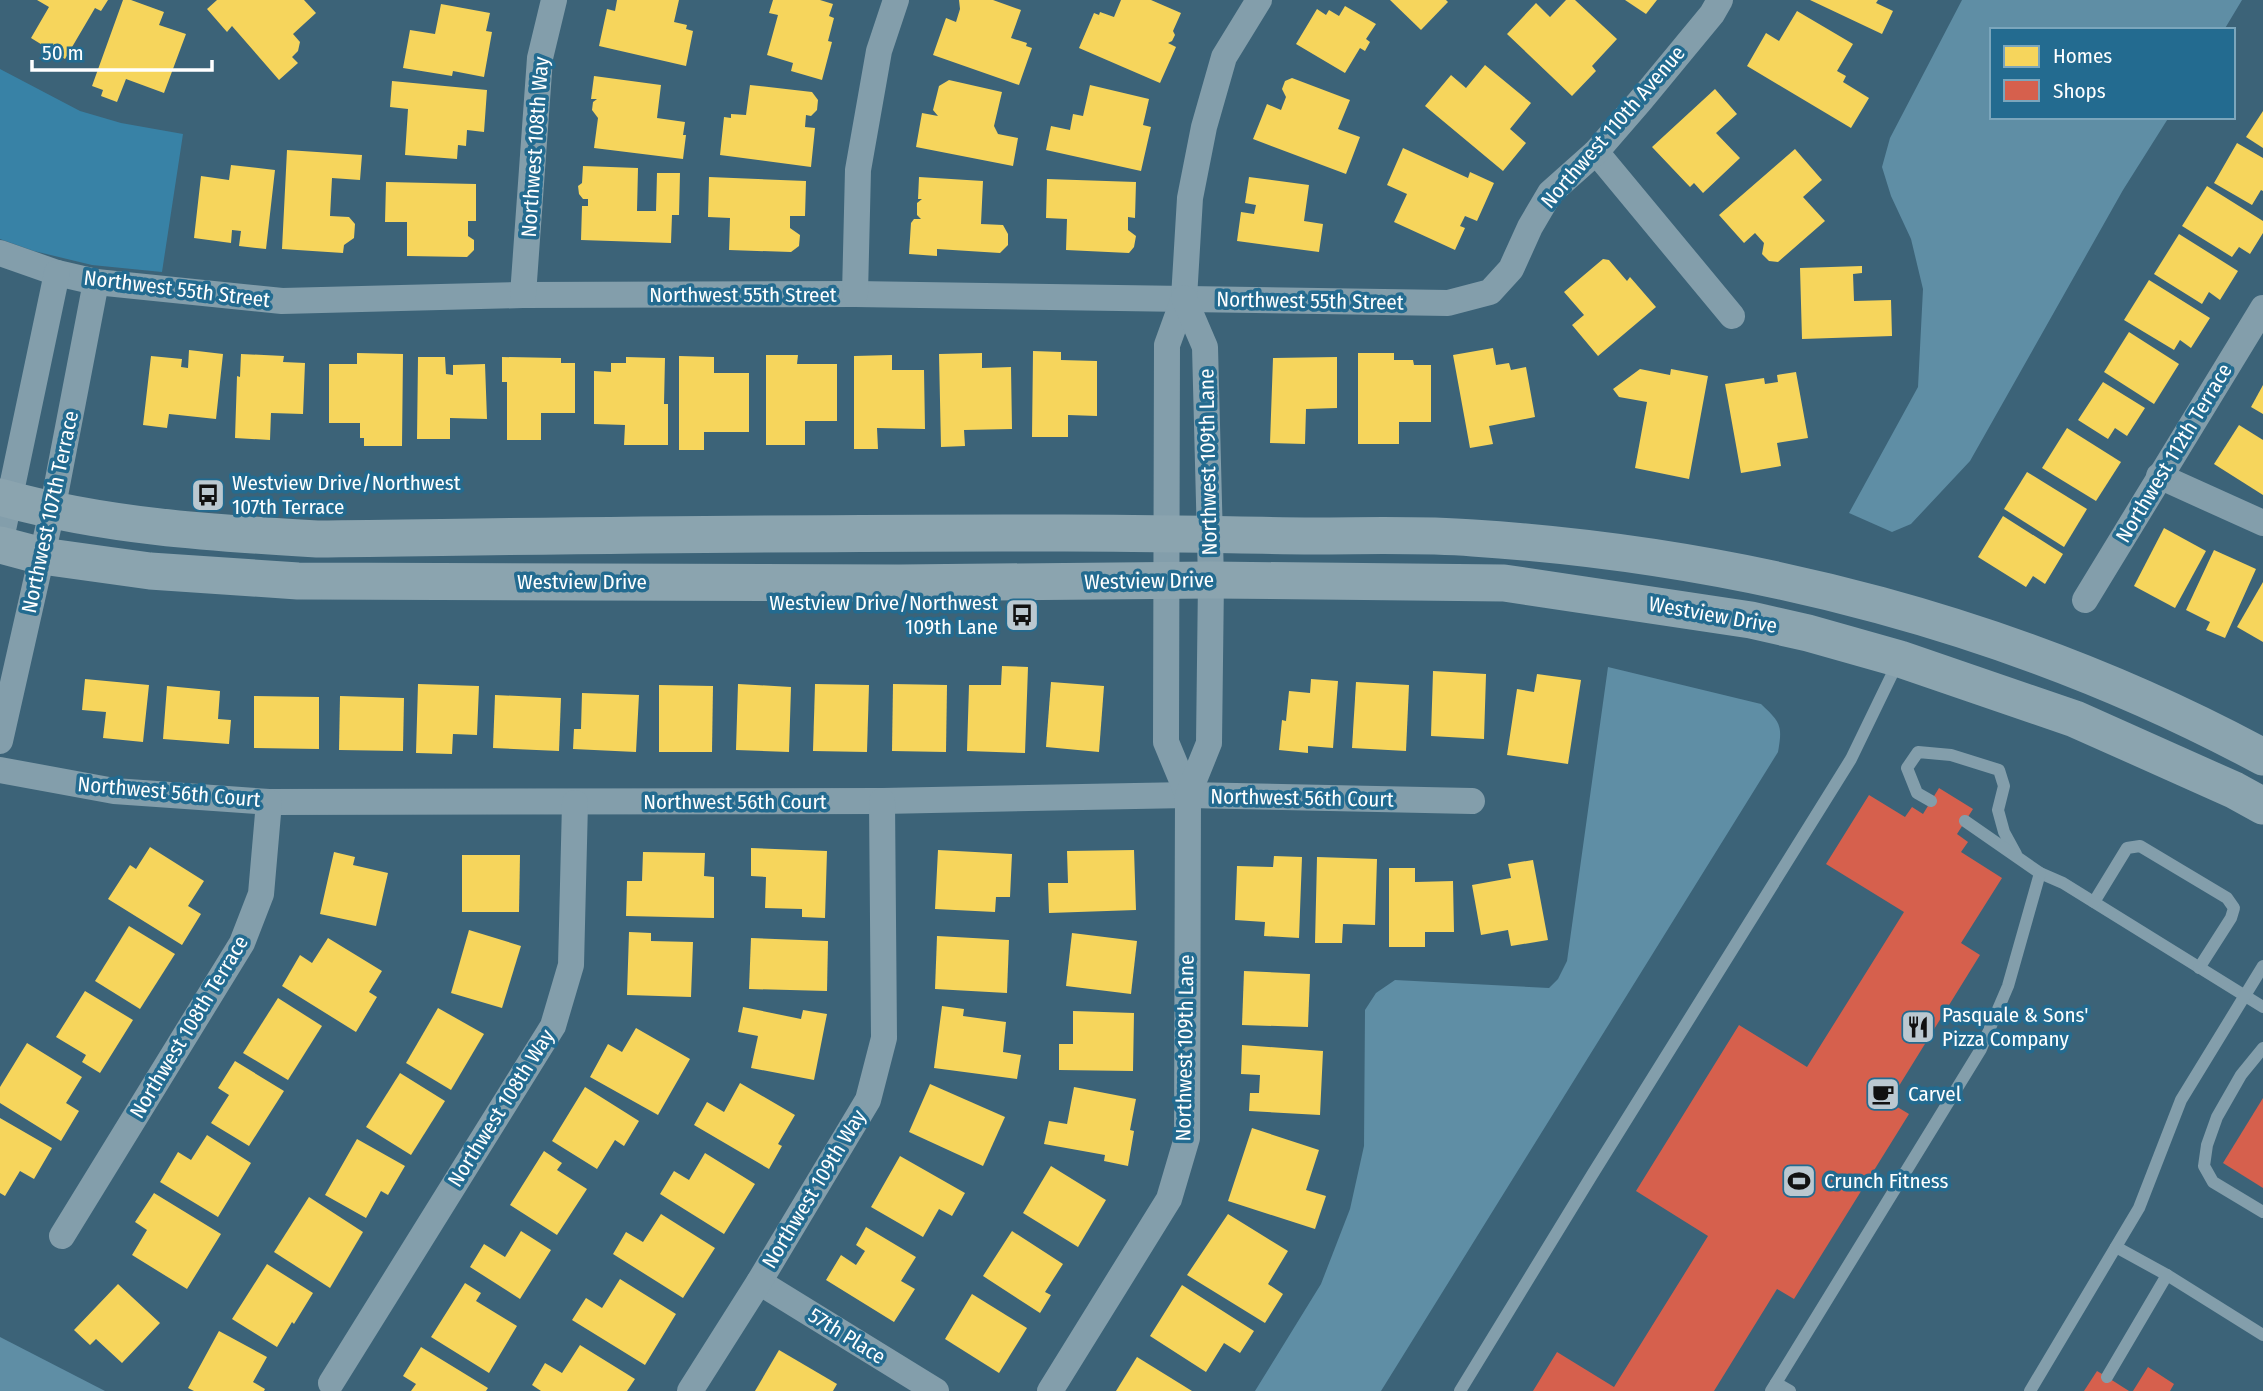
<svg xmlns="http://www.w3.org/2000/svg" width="2263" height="1391" font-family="'Fira Sans Condensed',sans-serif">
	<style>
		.green { fill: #3882a6 }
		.water { fill: #5f8ea5 }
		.homes { fill: #f6d55c }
		.shops { fill: #d6604d }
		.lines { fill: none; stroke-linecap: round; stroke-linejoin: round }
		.lane { stroke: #839eab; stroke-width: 12 }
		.street { stroke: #839eab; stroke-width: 26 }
		.secondary { stroke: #8ba4af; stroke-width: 37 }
		.labels { text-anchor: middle; stroke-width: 7; stroke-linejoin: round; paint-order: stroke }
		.street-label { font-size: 21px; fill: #fff; stroke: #236b90 }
		.poi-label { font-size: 21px; fill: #fff; stroke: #236b90; text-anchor: start }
	</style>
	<rect width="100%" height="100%" fill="#3c6378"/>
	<!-- green -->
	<path class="green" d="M0 69 80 111 121 123 183 134 162 272 92 265 34 251 0 239Z"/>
	<!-- water -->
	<g class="water">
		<path d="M1962 0H2242L2224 30H1992V117H2169L2123 190 1970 461 1911 524 1892 532 1849 513 1918 387 1923 289 1911 239 1891 196 1882 167 1890 138Z"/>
		<path d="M1608 667 1761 704C1780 722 1783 725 1778 752L1381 1391H1255L1321 1284 1350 1209 1364 1146 1365 1010 1376 993 1395 980 1549 988 1558 979 1567 961Z"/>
		<path d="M0 1337 105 1391H0Z"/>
	</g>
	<!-- homes -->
	<g class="homes">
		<path d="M37 0H108L101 11 95 8 65 59 31 38 49 7Z"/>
		<path d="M123 0H131L164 12 159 25 186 34 164 93 126 79 117 102 101 96 103 90 92 86Z"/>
		<path d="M217 0H304L316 13 293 34 300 42 298 51 292 57 298 63 279 80 232 26 227 32 207 9Z"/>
		<path d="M617 0H679L674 22 687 25 686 29 693 31 686 66 599 46 607 9 615 11Z"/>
		<path d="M773 0H820L833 4 829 16 834 18 828 41 832 42 822 80 791 71 793 63 767 55 778 15 769 13Z"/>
		<path d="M959 0H993L1021 10 1011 38 1027 43 1026 46 1032 48 1019 85 933 55 946 18 956 22 960 9Z"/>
		<path d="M1121 0H1151L1181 13 1173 31 1175 35 1172 41 1168 43 1176 47 1160 83 1079 48 1094 13 1099 15 1100 12 1114 17Z"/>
		<path d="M1390 0H1446L1448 2 1421 30Z"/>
		<path d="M1566 0H1575L1617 39 1592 66 1596 71 1572 96 1507 34 1536 3 1550 17Z"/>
		<path d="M1625 0H1657L1646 14Z"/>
		<path d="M1810 0H1878L1876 3 1893 11 1882 34Z"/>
		<path d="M441 4 490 13 486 31 492 32 484 77 453 71 452 76 403 68 410 30 435 34Z"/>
		<path d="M1345 6 1376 24 1366 39 1370 42 1365 51 1360 48 1345 73 1296 44 1317 9 1326 15 1329 10 1339 16Z"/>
		<path d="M1797 11 1853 44 1837 71 1846 76 1843 82 1869 98 1851 128 1747 66 1766 33 1779 41Z"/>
		<path d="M1485 65 1531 103 1510 129 1526 143 1503 171 1425 106 1451 75 1466 88Z"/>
		<path d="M594 76 661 85 657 118 685 122 683 135H686L683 159 594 148 598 118 592 110 593 102 597 99H591Z"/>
		<path d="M1292 78 1350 100 1338 129 1360 137 1346 174 1253 139 1267 104 1281 110 1286 97 1282 89 1285 81Z"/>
		<path d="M949 80 1002 92 994 126 998 134 1018 138 1013 166 916 147 922 113 938 116 933 110 939 86Z"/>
		<path d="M392 81 487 90 484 132 467 130 466 146 458 145 457 159 405 155 408 109 390 107Z"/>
		<path d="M750 85 812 92 818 100 817 110 811 116 806 115 805 127 815 128 811 167 720 155 724 117 731 118V114L746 115Z"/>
		<path d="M1090 85 1149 99 1143 125 1151 127 1141 171 1046 150 1051 126 1070 130 1073 114 1083 116Z"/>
		<path d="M1715 89 1737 114 1716 133 1740 158 1703 193 1694 183 1690 187 1652 147Z"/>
		<path d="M2263 111V148L2246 137Z"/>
		<path d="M2237 143 2263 158V191L2261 190 2252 205 2214 183Z"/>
		<path d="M1403 148 1468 178 1470 172 1494 183 1477 221 1465 216 1460 226 1465 228 1455 250 1394 222 1407 194 1387 185Z"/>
		<path d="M1795 149 1822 180 1803 197 1825 221 1778 262 1769 261 1762 254 1764 243 1755 233 1744 243 1719 215Z"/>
		<path d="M287 150 362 155 360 180 332 178 330 216 349 217 355 224 354 238 344 245 343 253 282 249Z"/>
		<path d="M231 165 275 170 266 249 239 246 241 231 232 230 231 243 194 238 201 176 229 180Z"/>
		<path d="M583 166 638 168 637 211H656L657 173H680L679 215H672L671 243 581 240 582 206H588V199H583L579 194 578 186 582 183Z"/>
		<path d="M709 177 806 181 805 216H790V228L800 235 799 246 791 252 729 250 730 218 708 217Z"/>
		<path d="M919 177 983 181 981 224 1003 225 1008 234V245L1000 253 937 249V256L909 254 911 223 914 219H921L917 215V203L922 199H918Z"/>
		<path d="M1249 177 1309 185 1304 221 1323 224 1319 252 1237 241 1241 212 1254 214 1256 205 1245 203Z"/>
		<path d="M1047 179 1136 182 1135 218 1128 217V230L1136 236 1134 247 1129 253 1066 250 1067 219 1046 218Z"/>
		<path d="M386 182 476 184V221H468V236L474 240V250L467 257 407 256V222H385Z"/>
		<path d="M2207 186 2263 221V233L2250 254 2239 247 2232 257 2182 226Z"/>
		<path d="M2179 234 2238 271 2220 300 2209 292 2202 304 2154 274Z"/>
		<path d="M1603 259 1609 260 1627 281 1630 277 1656 307 1598 356 1572 325 1584 315 1564 292Z"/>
		<path d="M1862 266V273L1853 274 1854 301 1891 300 1892 336 1802 339 1800 268Z"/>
		<path d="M2149 280 2210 318 2191 348 2180 340 2174 350 2124 320Z"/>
		<path d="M2129 332 2179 364 2154 404 2104 372Z"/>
		<path d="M1493 348 1496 365 1509 363 1511 370 1526 367 1535 417 1489 426 1493 444 1470 448 1453 355Z"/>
		<path d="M189 350 223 354 216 419 169 414 167 428 143 425 151 356 182 359 181 367 188 368Z"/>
		<path d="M1033 351 1061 352V360L1097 361V416L1068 415V437H1032Z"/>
		<path d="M357 353 403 354 402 446H364V438H360V423H329V364H357Z"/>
		<path d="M982 353V368L1011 367 1012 429 964 430 965 446 941 447 939 354Z"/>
		<path d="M1358 353H1394V360H1413L1414 365H1431V422H1399V444H1358Z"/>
		<path d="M241 354 284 356 283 362 305 363 303 414 271 413 270 440 235 438 237 376 240 377Z"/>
		<path d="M766 355H798L797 364H837V421H805V445H766Z"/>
		<path d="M892 355V370H924L925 429 877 428 878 449H854V356Z"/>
		<path d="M679 356 714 357V373H749V432H704V450H679Z"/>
		<path d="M418 357H445L446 374 453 375V365L485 364 487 419 450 418V439H417Z"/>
		<path d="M502 357 561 358V363H575V413H541V440H507V382H502Z"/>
		<path d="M626 357 665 358 664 404H668V445H624L625 425 594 424V371L611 372V363H626Z"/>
		<path d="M1337 357V408L1306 409 1305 444 1270 443 1273 358Z"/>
		<path d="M1640 369 1670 375 1671 369 1708 376 1689 479 1635 468 1647 402 1619 397 1613 389Z"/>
		<path d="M1796 372 1808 438 1777 443 1781 466 1741 473 1725 384 1764 378 1765 384 1778 382 1777 375Z"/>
		<path d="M2103 382 2145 408 2127 436 2115 428 2108 439 2078 420Z"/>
		<path d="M2263 385V414L2251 407Z"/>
		<path d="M2239 425 2263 440V495L2214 464Z"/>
		<path d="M2067 428 2121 462 2096 501 2042 468Z"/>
		<path d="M2027 472 2087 509 2064 547 2004 509Z"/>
		<path d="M2003 516 2063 554 2045 584 2033 576 2026 587 1978 557Z"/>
		<path d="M2164 528 2206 551 2175 608 2134 586Z"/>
		<path d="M2214 550 2256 569 2225 638 2206 630 2210 622 2186 610Z"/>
		<path d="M2263 582V642L2237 627Z"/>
		<path d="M1002 666 1028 667 1025 753 967 751 969 685H1001Z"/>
		<path d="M1433 671 1486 674 1484 739 1431 736Z"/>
		<path d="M1537 674 1581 680 1568 764 1507 755 1517 689 1534 692Z"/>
		<path d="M85 679 149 685 143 742 103 738 106 712 82 710Z"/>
		<path d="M1311 679 1338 681 1333 748 1308 746V753L1279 750 1282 720 1286 721 1289 691 1310 693Z"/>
		<path d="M1051 682 1104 686 1099 752 1046 747Z"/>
		<path d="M1356 682 1409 685 1406 751 1352 748Z"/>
		<path d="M418 684 479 686 477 735 453 734 452 754 416 753Z"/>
		<path d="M738 684 791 687 789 752 736 750Z"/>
		<path d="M815 684 869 685 867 752 813 751Z"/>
		<path d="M893 684 947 685 946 752 892 751Z"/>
		<path d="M659 685 713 686 712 752H659Z"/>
		<path d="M167 686 220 691 218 719 231 720 229 744 163 739Z"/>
		<path d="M582 693 639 695 636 752 573 749 574 729H581Z"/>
		<path d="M495 695 561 698 559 751 493 748Z"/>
		<path d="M254 696 319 697V749L254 748Z"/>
		<path d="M340 696 404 698 403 751 339 750Z"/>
		<path d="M150 847 204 881 188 906 201 914 182 945 108 899 130 865 136 869Z"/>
		<path d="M751 848 827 851 825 918 802 917V909L765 908 766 877 751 876Z"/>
		<path d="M938 850 1012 854 1010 897H996L995 912 935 909Z"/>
		<path d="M1134 850 1136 910 1049 913 1048 883H1068L1067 851Z"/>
		<path d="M334 852 355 857 353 865 388 873 376 926 320 914Z"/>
		<path d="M643 852 705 853 704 876 714 877V918L626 916 627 881H642Z"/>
		<path d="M462 855H520L519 912H462Z"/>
		<path d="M1274 856 1302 857 1299 938 1264 936 1265 922 1235 920 1237 866 1273 867Z"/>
		<path d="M1317 857 1377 859 1375 925 1343 924 1342 943H1315Z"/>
		<path d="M1533 860 1548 940 1511 946 1508 930 1481 935 1472 885 1511 878 1508 864Z"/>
		<path d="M1389 868H1415V882L1453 881 1454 932H1425V947H1389Z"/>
		<path d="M129 926 175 954 140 1009 95 981Z"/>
		<path d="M469 930 521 946 502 1008 451 993Z"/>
		<path d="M629 932 651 933V941L693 942 691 997 627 995Z"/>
		<path d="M1072 933 1137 941 1131 994 1066 986Z"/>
		<path d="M937 936 1009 940 1007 993 935 989Z"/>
		<path d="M328 938 382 971 369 992 377 997 356 1032 282 986 300 955 312 963Z"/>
		<path d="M751 938 828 941 827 991 749 989Z"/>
		<path d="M1244 971 1310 974 1308 1027 1242 1025Z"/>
		<path d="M85 991 133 1020 100 1073 82 1062 86 1055 56 1037Z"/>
		<path d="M278 998 322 1026 288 1080 243 1053Z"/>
		<path d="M942 1006 964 1009 963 1016 1006 1022 1003 1052 1021 1055 1017 1079 934 1068Z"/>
		<path d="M743 1007 801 1019 803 1010 827 1014 814 1080 751 1068 758 1036 738 1032Z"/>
		<path d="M438 1008 484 1034 451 1090 406 1063Z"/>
		<path d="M1073 1011 1134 1013 1133 1071 1059 1070V1044H1073Z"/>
		<path d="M636 1028 690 1059 658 1115 590 1077 608 1044 622 1052Z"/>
		<path d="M27 1043 82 1077 66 1103 79 1111 61 1141 0 1103V1087Z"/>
		<path d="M1242 1045 1323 1051 1320 1115 1249 1111 1250 1093H1259L1260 1075 1241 1074Z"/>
		<path d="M235 1061 284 1091 249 1146 211 1123 229 1095 218 1088Z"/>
		<path d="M400 1073 445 1101 411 1155 366 1127Z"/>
		<path d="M740 1083 795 1115 778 1144 782 1146 769 1169 694 1125 707 1102 724 1112Z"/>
		<path d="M930 1084 1005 1117 983 1166 909 1132Z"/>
		<path d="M585 1087 639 1121 624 1146 615 1140 597 1169 552 1141Z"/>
		<path d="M1074 1087 1136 1099 1130 1130 1134 1131 1128 1166 1104 1161 1105 1155 1044 1144 1049 1121 1067 1124Z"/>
		<path d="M0 1118 52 1148 34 1179 20 1171 5 1196 0 1193Z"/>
		<path d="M1252 1128 1319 1150 1306 1190 1326 1196 1315 1229 1228 1201Z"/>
		<path d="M207 1135 251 1163 218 1217 160 1182 178 1152 191 1160Z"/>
		<path d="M357 1139 405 1166 388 1195 381 1191 366 1218 325 1195Z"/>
		<path d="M544 1151 562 1163 557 1170 587 1189 557 1235 510 1205Z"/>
		<path d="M705 1153 755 1184 724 1234 660 1194 674 1171 689 1180Z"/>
		<path d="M900 1156 965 1193 952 1216 939 1209 923 1237 871 1207Z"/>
		<path d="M1051 1166 1106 1200 1078 1247 1023 1213Z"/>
		<path d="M154 1193 221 1234 187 1289 132 1255 147 1230 135 1222Z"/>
		<path d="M309 1197 363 1232 330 1288 274 1252Z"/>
		<path d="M661 1214 715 1248 683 1298 613 1254 626 1232 643 1242Z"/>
		<path d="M1228 1214 1288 1251 1268 1284 1283 1294 1265 1323 1187 1275Z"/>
		<path d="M866 1227 916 1257 901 1281 915 1289 894 1322 826 1280 841 1255 856 1265 865 1251 856 1245Z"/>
		<path d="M521 1231 551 1250 520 1299 470 1267 484 1244 505 1257Z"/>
		<path d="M1012 1231 1063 1264 1045 1292 1051 1295 1040 1313 983 1276Z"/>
		<path d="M267 1264 313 1293 294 1324 292 1322 277 1347 232 1319Z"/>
		<path d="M620 1279 676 1314 645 1365 572 1320 586 1298 602 1308Z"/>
		<path d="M465 1283 481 1293 476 1301 517 1326 489 1373 431 1337Z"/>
		<path d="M118 1284 160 1323 122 1363 96 1339 90 1345 74 1330Z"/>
		<path d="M1182 1285 1254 1331 1240 1353 1224 1343 1206 1372 1150 1336Z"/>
		<path d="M972 1294 1027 1328 999 1373 945 1339Z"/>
		<path d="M219 1331 267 1357 253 1382 265 1389 264 1391H194L188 1388Z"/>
		<path d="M580 1345 635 1379 627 1391H541L532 1385 545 1363 562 1373Z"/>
		<path d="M421 1347 488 1388 486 1391H411L416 1384 403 1376Z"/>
		<path d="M779 1350 837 1384 833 1391H755Z"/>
		<path d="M1137 1357 1192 1391H1116Z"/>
	</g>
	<!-- shops -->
	<g class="shops">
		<path d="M1939 788 1973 809 1957 834 1968 842 1961 852 2002 878 1961 943 1980 955 1889 1102 1909 1114 1794 1299 1777 1289 1714 1391H1533L1557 1352 1614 1387 1708 1236 1636 1191 1739 1025 1807 1067 1904 912 1826 864 1869 795 1905 817 1912 807 1923 814Z"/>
		<path d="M2263 1098V1188L2223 1163Z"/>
		<path d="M2148 1367 2174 1384 2170 1391H2133Z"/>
		<path d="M2097 1371 2107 1377 2129 1391H2084Z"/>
	</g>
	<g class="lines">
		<!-- lane -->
		<g class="lane">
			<path d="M1931 801 1917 793 1907 768 1918 752 1951 755 1999 770 2004 786 1998 810 2004 832 2016 854"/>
			<path d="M1965 821 2040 873 2063 883 2263 1007"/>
			<path d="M2094 902 2127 848 2140 846 2227 898 2234 908 2231 918 2199 968"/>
			<path d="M2263 1048 2241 1075 2217 1117 2207 1145 2204 1166 2213 1182 2263 1212"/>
			<path d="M2116 1247 2167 1275 2263 1335"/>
			<path d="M2107 1377 2167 1275"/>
			<path d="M1776 1383 1790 1391"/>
			<path d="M1460 1391 1592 1175 1851 759 1898 662"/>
			<path d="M1771 1391 1981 1049 2008 986 2040 873"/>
			<path d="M2030 1391 2139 1208 2181 1100 2263 966"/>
		</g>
		<!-- street -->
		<g class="street">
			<path d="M1596 152 1732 316"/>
			<path d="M0 253 57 273 96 282 282 301 523 295 855 294 1448 303 1490 292 1511 269 1530 227 1550 193 1596 152 1641 100 1712 14 1720 0"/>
			<path d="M855 294 858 170 879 51 896 0"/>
			<path d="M523 295 540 58 554 0"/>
			<path d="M2159 476 2263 523"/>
			<path d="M0 544 57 273"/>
			<path d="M2085 600 2263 308"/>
			<path d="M0 741 52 511 96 282"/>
			<path d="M0 770 114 791 269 802 882 801 1188 795 1472 801"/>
			<path d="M1188 795 1166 742 1167 345 1184 298 1190 198 1204 127 1224 57 1259 0"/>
			<path d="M62 1236 242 943 261 894 269 802"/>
			<path d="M759 1282 936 1391"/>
			<path d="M331 1383 553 1026 571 965 575 803"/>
			<path d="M690 1391 759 1282 868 1100 884 1038 882 801"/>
			<path d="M1050 1391 1169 1199 1187 1138 1188 795 1209 743 1211 580 1205 347 1184 298"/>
		</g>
		<!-- secondary -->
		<g class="secondary">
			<path d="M0 497C103 526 211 533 317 539 566 536 815 532 1064 533 1147 533 1230 535 1313 536 1366 536 1420 534 1473 538 1747 556 2020 626 2263 757"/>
			<path d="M0 545 42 556 150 571 298 581 899 583 1211 580 1504 583 1751 620 1808 633 1900 659 2075 719 2234 790 2263 806"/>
		</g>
	</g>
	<!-- icons -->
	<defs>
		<g id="bus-square" transform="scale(1.75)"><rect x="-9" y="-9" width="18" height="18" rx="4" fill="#bbc8d0" stroke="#236b90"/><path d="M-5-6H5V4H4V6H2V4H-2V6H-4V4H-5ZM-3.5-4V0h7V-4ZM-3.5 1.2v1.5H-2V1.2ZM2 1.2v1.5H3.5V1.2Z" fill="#111"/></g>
		<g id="restaurant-square" transform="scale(1.75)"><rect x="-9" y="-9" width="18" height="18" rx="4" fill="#bbc8d0" stroke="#236b90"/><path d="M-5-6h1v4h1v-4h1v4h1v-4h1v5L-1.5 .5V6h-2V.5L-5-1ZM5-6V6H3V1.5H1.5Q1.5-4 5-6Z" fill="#111"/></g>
		<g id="cafe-square" transform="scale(1.75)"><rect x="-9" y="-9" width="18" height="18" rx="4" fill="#bbc8d0" stroke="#236b90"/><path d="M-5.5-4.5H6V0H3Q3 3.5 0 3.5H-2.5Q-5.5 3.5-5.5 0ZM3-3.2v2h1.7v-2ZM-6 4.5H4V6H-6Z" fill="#111"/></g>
		<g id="stadium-square" transform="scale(1.75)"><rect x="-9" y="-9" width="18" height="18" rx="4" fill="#bbc8d0" stroke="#236b90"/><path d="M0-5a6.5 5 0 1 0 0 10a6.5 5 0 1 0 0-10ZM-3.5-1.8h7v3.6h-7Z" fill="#111"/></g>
	</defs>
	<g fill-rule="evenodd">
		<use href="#bus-square" x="208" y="495"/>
		<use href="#bus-square" x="1022" y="615"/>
		<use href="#restaurant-square" x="1918" y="1027"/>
		<use href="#cafe-square" x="1883" y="1094"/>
		<use href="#stadium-square" x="1799" y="1181"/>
	</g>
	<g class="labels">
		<!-- street labels -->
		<g class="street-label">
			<text transform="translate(1613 127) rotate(-49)" y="7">Northwest 110th Avenue</text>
			<text transform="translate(535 147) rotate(-86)" y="7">Northwest 108th Way</text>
			<text transform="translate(177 289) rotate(7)" y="7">Northwest 55th Street</text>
			<text x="743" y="302">Northwest 55th Street</text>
			<text transform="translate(1310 301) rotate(1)" y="7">Northwest 55th Street</text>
			<text transform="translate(2174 453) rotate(-59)" y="7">Northwest 112th Terrace</text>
			<text transform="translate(1208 462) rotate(-91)" y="7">Northwest 109th Lane</text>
			<text transform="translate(50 512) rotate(-78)" y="7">Northwest 107th Terrace</text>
			<text transform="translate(1149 581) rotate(-1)" y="7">Westview Drive</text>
			<text x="582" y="589">Westview Drive</text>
			<text transform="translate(1713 615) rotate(10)" y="7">Westview Drive</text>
			<text transform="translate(169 792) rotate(5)" y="7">Northwest 56th Court</text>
			<text transform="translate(1302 798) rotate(1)" y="7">Northwest 56th Court</text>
			<text x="735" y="809">Northwest 56th Court</text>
			<text transform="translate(189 1027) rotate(-59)" y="7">Northwest 108th Terrace</text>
			<text transform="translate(1185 1048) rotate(-89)" y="7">Northwest 109th Lane</text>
			<text transform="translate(501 1108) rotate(-58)" y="7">Northwest 108th Way</text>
			<text transform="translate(814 1189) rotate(-59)" y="7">Northwest 109th Way</text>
			<text transform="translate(847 1336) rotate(32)" y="7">57th Place</text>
		</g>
		<!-- poi labels -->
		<g class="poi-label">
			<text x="232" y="490">Westview Drive/Northwest<tspan x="232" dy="24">107th Terrace</tspan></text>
			<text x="998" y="610" text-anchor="end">Westview Drive/Northwest<tspan x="998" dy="24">109th Lane</tspan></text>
			<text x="1942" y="1022">Pasquale &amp; Sons'<tspan x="1942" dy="24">Pizza Company</tspan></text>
			<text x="1908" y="1101">Carvel</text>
			<text x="1824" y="1188">Crunch Fitness</text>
		</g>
	</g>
	<!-- legend -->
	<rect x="1990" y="28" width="245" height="91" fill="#236b90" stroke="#7ba6bc" stroke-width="2"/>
	<rect x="2004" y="46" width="35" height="21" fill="#f6d55c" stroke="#7ba6bc" stroke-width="2"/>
	<text x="2053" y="63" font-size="21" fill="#ffffff">Homes</text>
	<rect x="2004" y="80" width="35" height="21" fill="#d6604d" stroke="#7ba6bc" stroke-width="2"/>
	<text x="2053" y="98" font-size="21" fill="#ffffff">Shops</text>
	<!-- scale -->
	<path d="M32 60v10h180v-10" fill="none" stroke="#ffffff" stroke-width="3.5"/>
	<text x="42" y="60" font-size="21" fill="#ffffff" stroke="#236b90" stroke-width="5" paint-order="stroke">50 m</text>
</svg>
